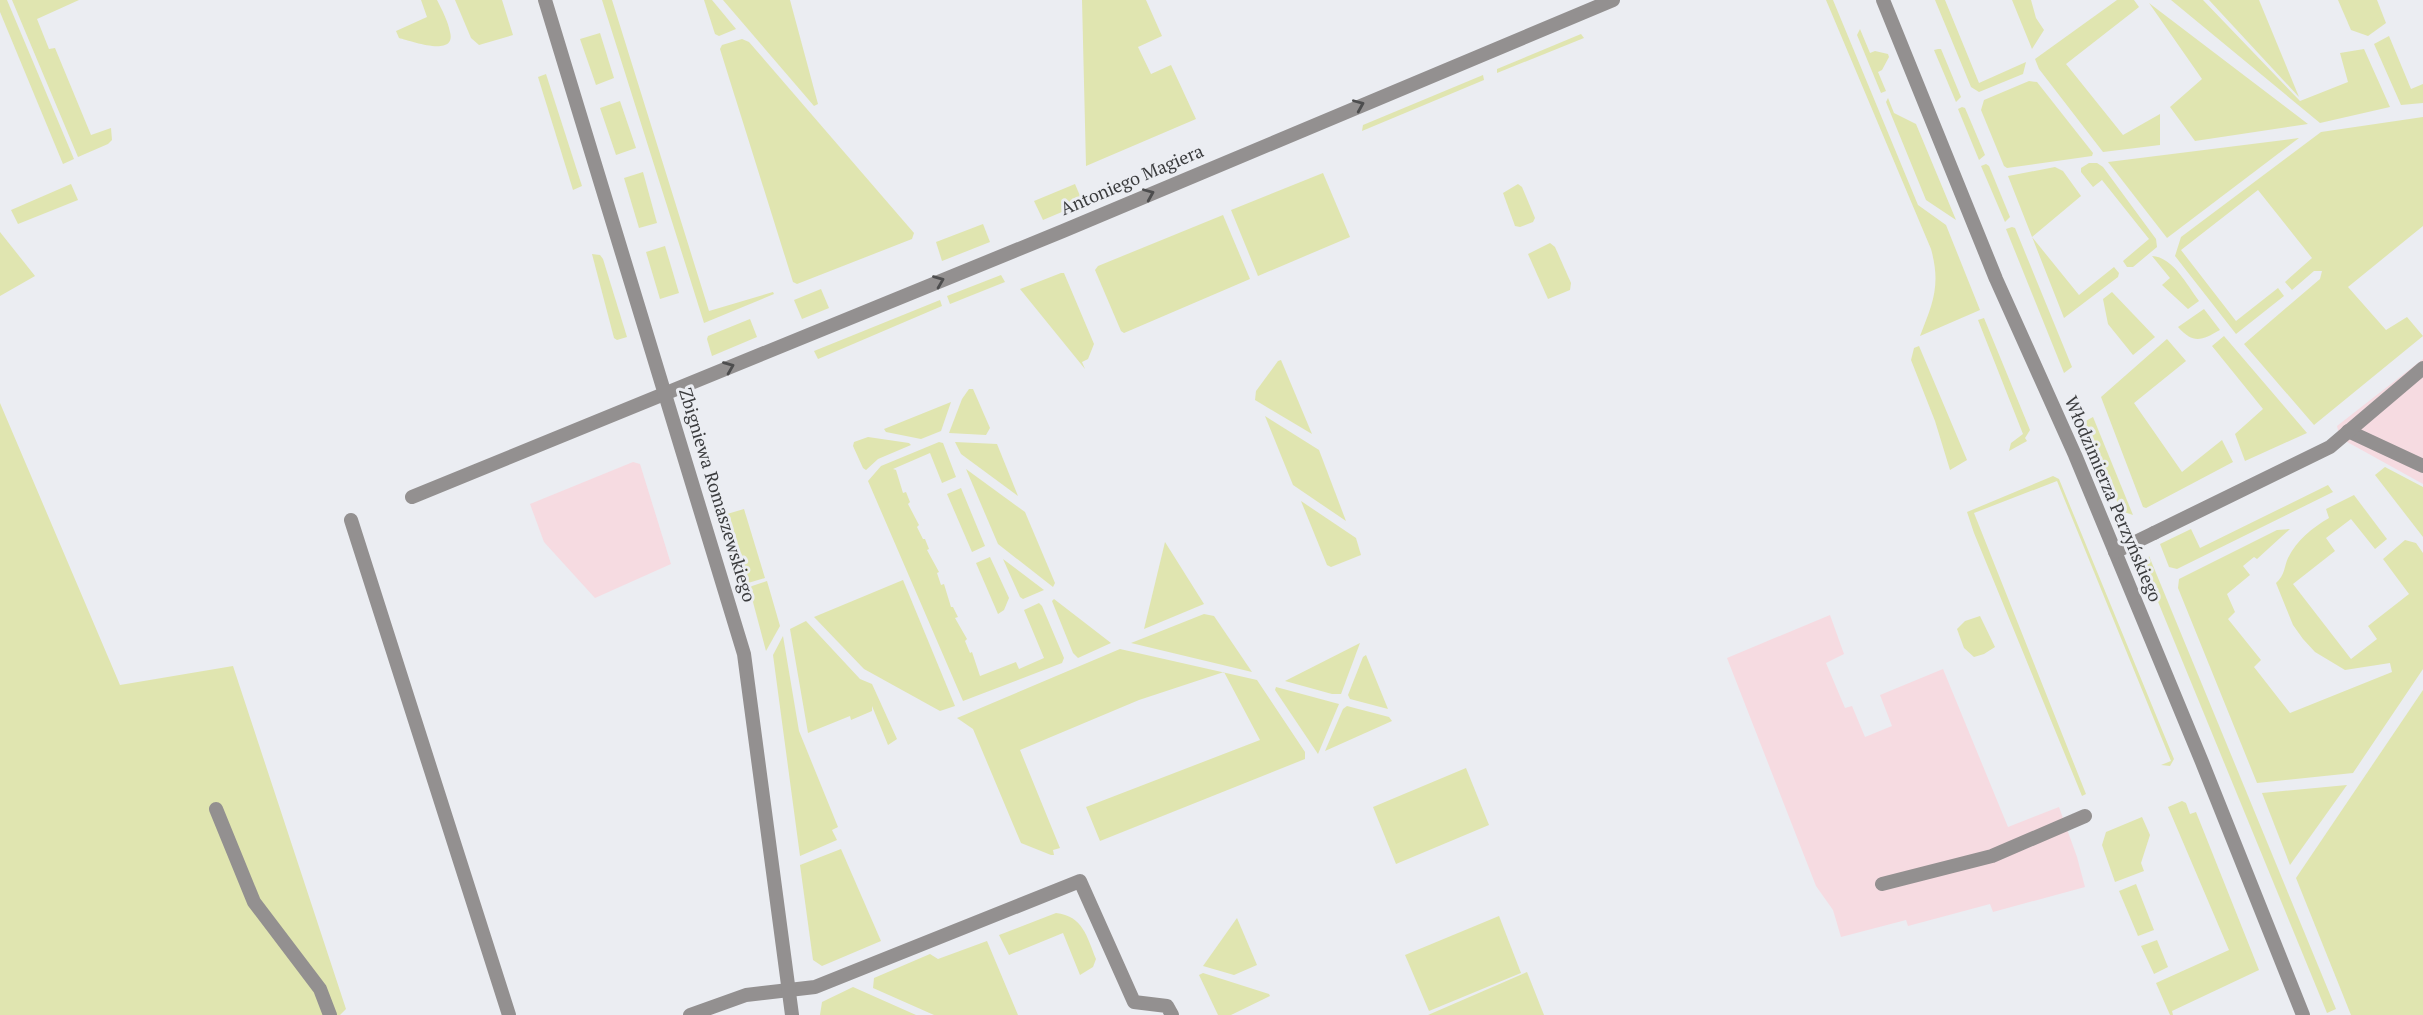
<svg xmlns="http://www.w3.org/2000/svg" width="2423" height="1015" font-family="'PT Serif',serif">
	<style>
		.industrial { fill: #f6dbe1 }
		.green { fill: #e0e5b0 }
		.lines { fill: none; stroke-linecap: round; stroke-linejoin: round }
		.minor { stroke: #939090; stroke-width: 14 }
		.tertiary { stroke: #939090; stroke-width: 14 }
		.oneway { stroke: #4d4d4e }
		.labels { text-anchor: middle; stroke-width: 6; stroke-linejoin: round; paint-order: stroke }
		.street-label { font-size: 18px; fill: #3b3c3e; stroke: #ebedf2 }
	</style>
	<rect width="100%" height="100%" fill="#ebedf2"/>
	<!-- industrial -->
	<g class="industrial">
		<path d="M2423 359V484L2340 438 2337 426Z"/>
		<path d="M633 462 640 464 671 564 595 598 544 542 530 504Z"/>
		<path d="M1830 615 1844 654 1826 663 1845 708 1852 706 1865 737 1892 726 1880 695 1943 669 2008 827 2059 807 2077 857 2085 887 1993 912 1990 904 1908 926 1906 920 1841 937 1833 910 1816 886 1727 658Z"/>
	</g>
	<!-- green -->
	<g class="green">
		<path d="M0 0H7L74 159 63 164 0 12Z"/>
		<path d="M12 0H79L37 19 49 49 55 48 91 135 111 128 112 140 108 144 78 157Z"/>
		<path d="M421 0H437C442 10 448 21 450 32 457 58 411 41 399 38L396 31 427 17Z"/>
		<path d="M455 0H502L513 35 479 45 471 38Z"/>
		<path d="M602 0H612L709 311 773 292 774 294 704 323Z"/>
		<path d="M704 0H712L736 29 719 36 715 34Z"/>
		<path d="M723 0H790L818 104 814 106Z"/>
		<path d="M1082 0H1146L1162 36 1138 47 1151 74 1171 65 1196 119 1086 166Z"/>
		<path d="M1826 0H1833L1918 205 1946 225 1980 310 1920 336C1933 303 1941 285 1931 249Z"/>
		<path d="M1935 0H1945L1979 83 2026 62 2023 74 1979 92 1971 87Z"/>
		<path d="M2012 0H2031L2036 18 2044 30 2032 49Z"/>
		<path d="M2117 0H2134L2139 7 2066 64 2123 135 2160 114V145L2103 152 2039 69 2035 59Z"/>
		<path d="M2171 0H2203L2300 101 2348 82 2340 53 2364 49 2390 107 2320 123Z"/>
		<path d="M2209 0H2259L2299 97Z"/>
		<path d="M2338 0H2377L2386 23 2368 36 2351 30Z"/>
		<path d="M2149 3 2308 124 2195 141 2170 107 2202 79Z"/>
		<path d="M1860 29 1870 53 1875 51 1888 54 1889 57 1882 70 1878 72 1886 91 1881 93 1857 35Z"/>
		<path d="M600 33 614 78 596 85 580 39Z"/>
		<path d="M1581 34 1584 38 1497 73V69Z"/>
		<path d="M2389 36 2411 89 2423 84V103L2401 105 2374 44Z"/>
		<path d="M742 39 749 42 914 233 912 239 797 284 793 282 720 49 722 45Z"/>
		<path d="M1938 49H1941L1961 97 1956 102 1934 50Z"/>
		<path d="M546 74 582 186 573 190 538 77Z"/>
		<path d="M1483 75 1484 80 1362 131 1363 125Z"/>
		<path d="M2029 81 2037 82 2093 153 2092 156 2007 168 2004 166 1981 110 1984 100Z"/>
		<path d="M1888 98 1894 113 1916 124 1956 220 1926 200 1886 102Z"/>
		<path d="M620 101 636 148 616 155 600 108Z"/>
		<path d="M1962 107 1965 108 1985 155 1979 160 1958 109Z"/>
		<path d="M2423 117V226L2348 287 2386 330 2407 317 2423 336 2314 425 2244 344 2320 279 2322 271H2314L2292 290 2285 282 2312 258 2258 190 2181 250 2236 321 2278 288 2284 296 2236 334 2175 256 2181 237 2321 132Z"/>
		<path d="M2299 138 2167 238 2108 162Z"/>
		<path d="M2089 163H2097L2103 167 2156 239 2157 247 2133 267H2127L2123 261 2149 239 2102 180 2093 187 2081 172V168Z"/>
		<path d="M1986 164 1989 166 2010 217 2005 222 1981 166Z"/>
		<path d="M2055 167 2063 171 2081 196 2032 237 2079 295 2114 267 2119 273 2118 277 2064 318 2008 176Z"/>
		<path d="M643 172 657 223 639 228 624 178Z"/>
		<path d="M1323 173 1350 237 1258 276 1231 210Z"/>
		<path d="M71 184 78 200 18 224 11 210Z"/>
		<path d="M1075 184 1083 203 1043 220 1034 201Z"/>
		<path d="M1518 184 1522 187 1535 218 1533 222 1520 227 1515 226 1503 193Z"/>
		<path d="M1223 215 1250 279 1124 333 1121 331 1095 270 1098 266Z"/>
		<path d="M983 224 990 242 942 261 936 242Z"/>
		<path d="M2012 227 2015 228 2072 367 2064 373 2006 229Z"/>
		<path d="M0 232 35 276 0 296Z"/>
		<path d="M1550 243 1555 247 1571 283 1570 290 1548 299 1528 254Z"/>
		<path d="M665 246 679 293 660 299 646 252Z"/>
		<path d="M592 254 600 255 603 259 627 337 617 340 614 338Z"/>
		<path d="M2152 256C2173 257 2187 285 2199 301L2188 309 2162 285 2170 278Z"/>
		<path d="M1061 273H1064L1094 344 1088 359 1082 362 1085 369 1020 289Z"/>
		<path d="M1001 275 1005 282 950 304 947 296Z"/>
		<path d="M821 289 829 308 802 319 794 300Z"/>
		<path d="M2112 292 2155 337 2133 355 2108 324 2103 299Z"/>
		<path d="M940 300 942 306 818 359 814 351Z"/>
		<path d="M2204 309 2220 330C2202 340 2194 345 2178 327Z"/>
		<path d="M1984 318 2030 430 2025 438 2027 441 2009 451 2011 443 2023 434 1978 320Z"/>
		<path d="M750 319 757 337 712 356 707 339 708 336Z"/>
		<path d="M2224 336 2307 433 2245 461 2235 434 2263 409 2212 346Z"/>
		<path d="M2167 339 2186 361 2134 403 2182 472 2222 440 2233 462 2146 508 2143 507 2101 397Z"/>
		<path d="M1919 346 1967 460 1950 470 1935 421 1911 360 1914 348Z"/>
		<path d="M1281 360 1312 434 1255 400 1256 391 1278 361Z"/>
		<path d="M969 389H973L990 428 986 435 949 433 962 399Z"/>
		<path d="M951 402 941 431 921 439 886 432 884 429Z"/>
		<path d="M0 403 120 685 233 666 346 1009 340 1015H0Z"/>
		<path d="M1265 416 1319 450 1346 521 1293 485Z"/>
		<path d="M2093 417 2133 515 2124 512 2120 508 2084 422Z"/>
		<path d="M868 437 909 443 911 445 878 459 866 470 863 468 853 446 854 442Z"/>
		<path d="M939 442 943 443 956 477 942 483 930 453 893 469 896 470 903 493 906 492 910 502 908 504 919 525 917 527 923 539H925L929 549 927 550 939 572 937 573 941 585 944 584 951 607H953L958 617 955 618 967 639 965 641 970 653 972 652 980 676 1016 662 1019 669 1044 658 1024 610 1039 603 1042 606 1064 658 1062 663 963 701 868 481 881 466Z"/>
		<path d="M955 442 997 444 1018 496 961 454Z"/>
		<path d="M2385 467 2423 487V537L2375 475Z"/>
		<path d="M966 469 1025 512 1055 583 1053 587 998 544Z"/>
		<path d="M2053 476 2059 479 2174 759 2170 766 2161 765 2171 761 2057 481 1974 513 2086 794 2082 796 1974 533 1967 512Z"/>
		<path d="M2328 485 2333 492 2177 569 2169 567 2160 544 2191 529 2200 548Z"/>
		<path d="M961 488 985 546 972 552 947 494Z"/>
		<path d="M2354 495 2387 539 2375 549 2351 519 2326 538 2335 551 2293 584 2351 659 2377 639 2368 626 2409 594 2383 559 2405 540 2416 543 2423 553V669L2353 773 2257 783 2178 588 2179 579 2277 530 2290 529 2257 559 2254 557 2243 566 2250 575 2227 594 2235 612 2228 619 2261 660 2254 667 2290 713 2392 672 2390 663 2345 670 2315 652 2303 639 2293 625 2276 583C2285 575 2284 567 2288 558 2297 540 2312 528 2329 518L2326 509Z"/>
		<path d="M1301 501 1356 538 1361 555 1331 567 1327 565Z"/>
		<path d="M744 509 765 578 748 583 727 514Z"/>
		<path d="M1165 542 1204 604 1144 629Z"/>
		<path d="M2149 556 2336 1009 2327 1013 2147 575 2146 569Z"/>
		<path d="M990 557 1009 598 1004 610 998 614 976 563Z"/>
		<path d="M1003 559 1044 590 1023 599 1020 597Z"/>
		<path d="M903 580 955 706 940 711 864 669 814 617Z"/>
		<path d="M767 581 780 626 766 651 749 587Z"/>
		<path d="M1054 599 1111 643 1078 658 1073 653 1052 601Z"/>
		<path d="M1204 614 1214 616 1252 672 1131 643Z"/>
		<path d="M1980 616 1995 647 1984 654 1974 657 1964 648 1957 629 1965 621Z"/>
		<path d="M806 621 860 679 872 684 897 739 888 745 872 706V711L851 720 850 716 808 733 790 629Z"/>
		<path d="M783 636 799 731 838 827 832 830 837 840 800 856 773 655Z"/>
		<path d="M1360 643 1341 694H1332L1285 681Z"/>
		<path d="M1120 649 1257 680 1305 752V759L1100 841 1086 807 1260 740 1224 672 1139 700 1020 750 1060 848 1053 850 1054 855H1051L1021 843 973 729 957 718Z"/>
		<path d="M1366 655 1388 709 1350 699 1348 695 1363 657Z"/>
		<path d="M1276 687 1339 704 1318 754 1275 690Z"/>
		<path d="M2423 690V1015H2351L2296 878Z"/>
		<path d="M1347 706 1389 717 1392 721 1325 751 1343 709Z"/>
		<path d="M1466 768 1489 825 1396 864 1373 807Z"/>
		<path d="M2347 785 2290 865 2262 793Z"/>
		<path d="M2182 801 2186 803 2190 814 2196 812 2259 970 2172 1011 2173 1015H2170L2156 983 2229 950 2168 807Z"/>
		<path d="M2142 817 2150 835 2141 863 2144 871 2115 882 2102 845 2106 832Z"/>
		<path d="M841 849 881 941 822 966 813 960 800 865Z"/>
		<path d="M2136 884 2154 930 2138 936 2119 891Z"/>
		<path d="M1056 913C1083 916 1087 937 1096 959L1093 967 1080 975 1063 933 1009 955 999 935Z"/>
		<path d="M1499 916 1521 973 1429 1011 1405 955Z"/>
		<path d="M1237 918 1257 965 1234 975 1203 966Z"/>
		<path d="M2157 940 2168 967 2154 974 2141 946Z"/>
		<path d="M987 941 1018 1015H934L873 988 874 978 930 954 938 959Z"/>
		<path d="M1527 972 1544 1015H1428Z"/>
		<path d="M1203 973 1269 994 1270 996 1231 1015H1218L1199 975Z"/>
		<path d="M853 987 916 1015H820L822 1002Z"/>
	</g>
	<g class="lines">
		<!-- minor -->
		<g class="minor">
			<path d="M2348 431 2423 466"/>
			<path d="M412 497 1063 231 1613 0"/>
			<path d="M351 520 509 1015"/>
			<path d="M2154 533 2330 447 2423 368"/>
			<path d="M216 809 254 902 320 989 330 1015"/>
			<path d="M1882 884 1992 856 2085 816"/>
			<path d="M690 1015 746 995 815 987 1080 881 1134 1002 1167 1006 1172 1015"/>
		</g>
		<!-- tertiary -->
		<g class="tertiary">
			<path d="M545 0 744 654 792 1015"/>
			<path d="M1883 0 1996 279 2075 455 2202 762 2303 1015"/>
			<path d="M2115 552 2154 533"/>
		</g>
	</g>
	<!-- one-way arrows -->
	<defs><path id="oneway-chevron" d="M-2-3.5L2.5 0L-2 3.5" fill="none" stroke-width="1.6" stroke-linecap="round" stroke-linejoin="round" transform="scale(1.75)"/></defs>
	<g class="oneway">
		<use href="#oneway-chevron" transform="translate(1359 105) rotate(-23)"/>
		<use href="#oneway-chevron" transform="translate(1149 194) rotate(-23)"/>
		<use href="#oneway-chevron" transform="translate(939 281) rotate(-22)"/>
		<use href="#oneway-chevron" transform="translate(729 367) rotate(-22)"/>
	</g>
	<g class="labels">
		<!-- street labels -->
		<g class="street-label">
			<text transform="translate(1132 180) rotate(-23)" y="6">Antoniego Magiera</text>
			<text transform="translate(717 495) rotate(73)" y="6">Zbigniewa Romaszewskiego</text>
			<text transform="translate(2113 499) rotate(67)" y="6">Włodzimierza Perzyńskiego</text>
		</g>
	</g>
</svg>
